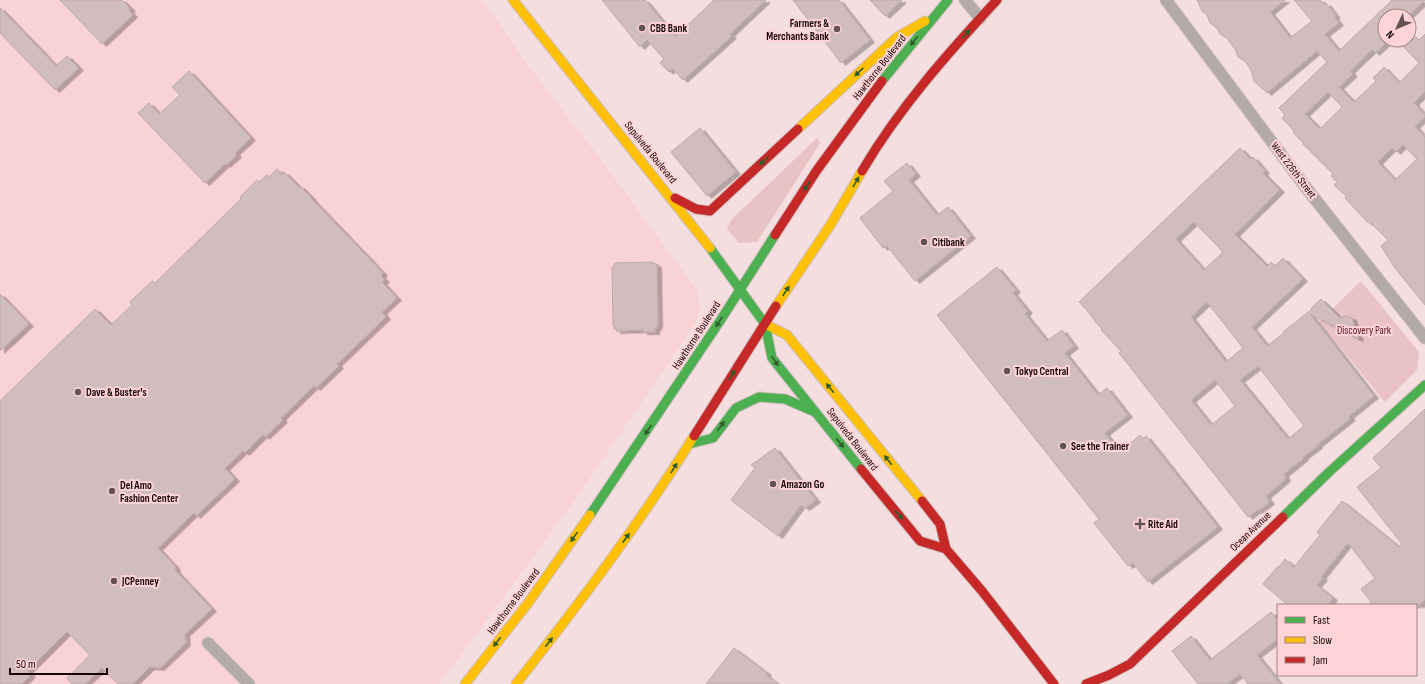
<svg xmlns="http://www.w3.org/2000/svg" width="1425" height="684" font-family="'Sofia Sans Condensed',sans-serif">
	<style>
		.built { fill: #f9d2d5 }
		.green { fill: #e9c2c5 }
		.building { fill: #d2bdbe; stroke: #bba9aa; fill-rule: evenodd; filter: url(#shadow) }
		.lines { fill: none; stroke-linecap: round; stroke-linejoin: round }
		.street-casing { stroke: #cfbdbe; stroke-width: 13 }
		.fast-casing { stroke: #cfbdbe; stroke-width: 11 }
		.slow-casing { stroke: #cfbdbe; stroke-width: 11 }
		.jam-casing { stroke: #cfbdbe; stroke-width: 11 }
		.street { stroke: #b1aaa8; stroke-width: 11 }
		.fast { stroke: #4caf50; stroke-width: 9 }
		.slow { stroke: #ffc107; stroke-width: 9 }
		.jam { stroke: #c62828; stroke-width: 9 }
		.oneway { fill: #305b2c }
		.poi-dot { fill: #635254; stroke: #ffd4d7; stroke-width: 1.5 }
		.labels { text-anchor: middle; stroke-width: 4; stroke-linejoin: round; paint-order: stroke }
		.poi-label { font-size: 11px; font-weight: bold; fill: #150709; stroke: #ffd4d7; text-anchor: start }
		.street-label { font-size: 11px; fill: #150709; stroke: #ffd4d7 }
		.park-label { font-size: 11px; fill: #5c1725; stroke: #ffd4d7 }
	</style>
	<defs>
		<filter id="shadow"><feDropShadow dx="4.5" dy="2.5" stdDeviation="0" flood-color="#0004"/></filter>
	</defs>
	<rect width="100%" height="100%" fill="#f5dedf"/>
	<!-- built -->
	<path class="built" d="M0 0H482L496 18 526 63 599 157 696 289 699 299 700 309 697 320 585 486 465 650 439 684H0Z"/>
	<!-- green -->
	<g class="green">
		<path d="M817 138 820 143 757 242 739 243 727 229 731 220Z"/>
		<path d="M1361 281 1419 352 1417 370 1385 402 1319 322Z"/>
	</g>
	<!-- building -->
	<g class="building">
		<path d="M60 0H122L131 9 129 10 133 15 102 44Z"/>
		<path d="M602 0H645L675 37 714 0H766L730 34 732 36 683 80 672 68 669 72 660 63 664 59 647 40 640 47Z"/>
		<path d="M793 0H839L870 40 841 63Z"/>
		<path d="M870 0H902L885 16Z"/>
		<path d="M1197 0H1285L1270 12 1290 38 1312 21 1294 0H1320L1324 5 1326 3 1336 16 1334 17 1339 23 1325 34 1339 51 1392 0H1425L1408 16H1385V44L1375 53 1372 50 1350 71 1353 74 1339 87 1354 102 1376 81 1373 78 1384 67 1399 83 1419 63 1397 40H1413L1416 37 1419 40 1425 34V92L1414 103 1425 115V117L1415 126 1425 137V305L1395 268 1381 246 1388 240 1370 222 1368 223 1345 198 1347 197 1334 185 1337 182 1331 176 1333 174 1303 144H1304L1293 132 1294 131 1282 118 1285 115 1279 108 1327 62 1317 51 1267 93 1254 81 1251 70 1245 61 1238 57 1235 49 1226 37 1220 34 1217 28 1210 23 1207 15 1202 11ZM1328 92 1342 107 1320 129 1305 114ZM1403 145 1417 159 1395 180 1378 162 1392 148 1396 152Z"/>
		<path d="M0 8 56 66 67 56 79 68 55 90 0 33Z"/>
		<path d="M189 71 251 138 235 153 237 155 226 165 225 164 205 183 138 113 149 103 159 114 180 95 172 87Z"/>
		<path d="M700 128 736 172 707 196 671 152Z"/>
		<path d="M1240 148 1251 159 1253 157 1265 171 1263 173 1280 190 1235 234 1267 266 1271 262 1275 266 1283 258 1303 279 1252 327 1267 346 1284 333 1283 332 1312 309 1311 308 1321 299 1340 318 1346 316 1352 318 1354 325 1352 330 1359 337 1358 339 1310 314 1374 396 1349 416 1351 418 1317 445 1318 446 1303 457 1304 458 1284 474 1286 479 1266 496 1270 502 1258 511 1257 510 1248 517 1119 353 1121 351 1101 330 1102 329 1094 320 1090 314 1079 302ZM1194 222 1223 252 1204 270 1176 239ZM1207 302 1243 348 1226 362 1191 317ZM1258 366 1304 426 1288 439 1240 380ZM1215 380 1235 406 1211 425 1191 400Z"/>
		<path d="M907 163 916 174 909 180 937 215 948 207 971 236 915 281 887 246 883 248 860 218 893 191 884 181Z"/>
		<path d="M277 169 282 175 284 172 299 187 300 186 312 198H311L383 273 381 276 385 280 382 282 397 298 382 312 386 317 337 364 339 366 316 388 314 386 281 418 283 420 265 437 263 435 245 453 243 451 225 468 235 479 196 516 194 513 158 548 175 566 176 571 212 609 185 634 186 643 160 668 150 667 133 684H118L102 668 85 684H72L67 678 90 655 67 632 28 671 31 675 22 684H0V401L95 309 111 325 132 305 130 302 152 281 155 283 241 199 240 197 257 180 259 182 267 175 269 177Z"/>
		<path d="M653 262V264H656L657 266 658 326H657V328H655V332H643V330L616 331 617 329H614L615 326H613L612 267H614L615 263Z"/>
		<path d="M997 267 1016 290 1013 293 1028 311 1025 314 1047 341 1062 330 1074 346 1065 353 1098 395 1107 388 1128 415 1105 433 1120 452 1140 435 1143 439 1146 436 1218 527 1148 582 1133 563 1128 566 1094 523 1099 519 937 315Z"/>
		<path d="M0 294 29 324 0 351Z"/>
		<path d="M1425 409V600L1420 605H1373L1361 589 1375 578 1348 543 1321 577 1323 578 1317 585 1333 598 1328 605H1288L1263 584 1278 566 1279 567 1285 559 1294 567 1320 535 1317 532 1342 501 1399 547 1402 544 1357 487 1381 468 1373 458Z"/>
		<path d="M775 448 816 500 805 508 801 505 778 536 731 500 755 468 751 465Z"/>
		<path d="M1271 612 1278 621V639L1257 655 1280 684H1248L1240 674 1227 684H1198L1172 651 1191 636 1210 660Z"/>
		<path d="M734 648 767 673 766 675 778 684H706Z"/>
	</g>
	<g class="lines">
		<!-- street casing -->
		<g class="street-casing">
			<g id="street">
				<path d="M965 0 980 18"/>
				<path d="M1166 0 1307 189 1425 338"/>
				<path d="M208 643 249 684"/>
			</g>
		</g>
		<!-- fast casing -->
		<g class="fast-casing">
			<g id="fast">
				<path d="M882 81 948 0"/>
				<path d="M710 248 765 324 772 358 861 469"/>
				<path d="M689 444 713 438 736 408 759 397 785 399 815 412"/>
				<path d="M590 515 720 321 775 235"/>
				<path d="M1283 517 1328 473 1425 385"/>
			</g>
		</g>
		<!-- slow casing -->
		<g class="slow-casing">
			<g id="slow">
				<path d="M513 0 710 248"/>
				<path d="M798 129 896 38 925 21"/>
				<path d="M776 306 831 224 862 171"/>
				<path d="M765 324 787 335 922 501"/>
				<path d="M465 684 528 603 590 515"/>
				<path d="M516 684C579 604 640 523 694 436"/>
			</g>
		</g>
		<!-- jam casing -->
		<g class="jam-casing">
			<g id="jam">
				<path d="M862 171C899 108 948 53 997 0"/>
				<path d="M675 198 696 209 710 211 798 129"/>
				<path d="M775 235 817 170 882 81"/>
				<path d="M694 436 776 306"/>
				<path d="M861 469 920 541 946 549"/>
				<path d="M922 501 940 524 946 549 982 591 1054 684"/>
				<path d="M1086 684 1109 675 1130 664 1283 517"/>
			</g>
		</g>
		<!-- street -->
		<use href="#street" class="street"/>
		<!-- fast -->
		<use href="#fast" class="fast"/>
		<!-- slow -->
		<use href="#slow" class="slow"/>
		<!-- jam -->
		<use href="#jam" class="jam"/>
	</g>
	<!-- one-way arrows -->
	<defs><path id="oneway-solid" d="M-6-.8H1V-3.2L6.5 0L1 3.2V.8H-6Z"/></defs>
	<g class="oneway">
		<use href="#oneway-solid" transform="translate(966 34) rotate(-49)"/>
		<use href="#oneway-solid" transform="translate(914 41) rotate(129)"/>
		<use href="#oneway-solid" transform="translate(859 72) rotate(137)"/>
		<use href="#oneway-solid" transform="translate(764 161) rotate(137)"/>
		<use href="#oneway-solid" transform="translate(856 182) rotate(-60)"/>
		<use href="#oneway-solid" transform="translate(807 186) rotate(123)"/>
		<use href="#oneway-solid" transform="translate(786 291) rotate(-57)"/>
		<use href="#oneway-solid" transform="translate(719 322) rotate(123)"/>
		<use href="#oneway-solid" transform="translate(775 361) rotate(56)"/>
		<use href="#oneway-solid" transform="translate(732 375) rotate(-58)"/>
		<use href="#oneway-solid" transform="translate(830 388) rotate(-129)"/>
		<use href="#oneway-solid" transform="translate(721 426) rotate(-54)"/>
		<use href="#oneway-solid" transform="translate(648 430) rotate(124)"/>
		<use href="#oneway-solid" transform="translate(840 443) rotate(52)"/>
		<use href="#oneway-solid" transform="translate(888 460) rotate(-129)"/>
		<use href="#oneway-solid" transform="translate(674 468) rotate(-58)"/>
		<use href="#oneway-solid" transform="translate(899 515) rotate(50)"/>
		<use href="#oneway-solid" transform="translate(574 537) rotate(125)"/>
		<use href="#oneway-solid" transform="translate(626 538) rotate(-54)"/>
		<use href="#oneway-solid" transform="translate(497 642) rotate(128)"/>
		<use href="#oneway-solid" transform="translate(549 642) rotate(-52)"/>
	</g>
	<!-- markers -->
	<g class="poi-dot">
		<circle cx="642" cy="28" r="4"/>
		<circle cx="837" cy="29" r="4"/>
		<circle cx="924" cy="242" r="4"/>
		<circle cx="1007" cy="371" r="4"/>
		<circle cx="78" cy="392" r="4"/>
		<circle cx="1063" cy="446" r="4"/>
		<circle cx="773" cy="484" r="4"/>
		<circle cx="112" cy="491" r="4"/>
		<path d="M1138 518h4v4h4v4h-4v4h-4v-4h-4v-4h4z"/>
		<circle cx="114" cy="581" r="4"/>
	</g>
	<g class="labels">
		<!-- poi labels -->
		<g class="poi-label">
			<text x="829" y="27" text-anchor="end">Farmers &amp;<tspan x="829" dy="13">Merchants Bank</tspan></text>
			<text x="650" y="32">CBB Bank</text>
			<text x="932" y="246">Citibank</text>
			<text x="1015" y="375">Tokyo Central</text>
			<text x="86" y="396">Dave &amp; Buster's</text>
			<text x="1071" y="450">See the Trainer</text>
			<text x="781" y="488">Amazon Go</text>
			<text x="120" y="489">Del Amo<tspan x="120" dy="13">Fashion Center</tspan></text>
			<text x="1148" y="528">Rite Aid</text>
			<text x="122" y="585">JCPenney</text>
		</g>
		<!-- street labels -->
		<g class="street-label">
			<text transform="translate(879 67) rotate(-52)" y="4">Hawthorne Boulevard</text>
			<text transform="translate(651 152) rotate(51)" y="4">Sepulveda Boulevard</text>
			<text transform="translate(1294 170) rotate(53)" y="4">West 226th Street</text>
			<text transform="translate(696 335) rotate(-57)" y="4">Hawthorne Boulevard</text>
			<text transform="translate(853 439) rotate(52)" y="4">Sepulveda Boulevard</text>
			<text transform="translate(1250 531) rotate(-44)" y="4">Ocean Avenue</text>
			<text transform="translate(513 601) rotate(-53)" y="4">Hawthorne Boulevard</text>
		</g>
		<!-- park labels -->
		<g class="park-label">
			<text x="1364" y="334">Discovery Park</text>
		</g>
	</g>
	<!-- legend -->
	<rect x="1277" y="604" width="140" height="72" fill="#ffd4d7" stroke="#a18285"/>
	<rect x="1285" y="617" width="20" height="6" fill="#4caf50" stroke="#a18285"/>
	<text x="1313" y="624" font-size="12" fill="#150709">Fast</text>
	<rect x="1285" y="637" width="20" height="6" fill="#ffc107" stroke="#a18285"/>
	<text x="1313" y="644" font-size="12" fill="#150709">Slow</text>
	<rect x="1285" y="657" width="20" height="6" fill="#c62828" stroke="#a18285"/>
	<text x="1313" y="664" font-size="12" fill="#150709">Jam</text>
	<!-- north arrow -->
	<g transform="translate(1397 28) rotate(226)"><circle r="19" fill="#ffd4d7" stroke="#a18285"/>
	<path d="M0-3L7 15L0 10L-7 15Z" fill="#635254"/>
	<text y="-6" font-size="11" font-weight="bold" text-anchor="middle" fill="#150709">N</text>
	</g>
	<!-- scale -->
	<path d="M10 668v6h97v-6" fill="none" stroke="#150709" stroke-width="2"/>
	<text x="16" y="668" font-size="12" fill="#150709" stroke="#ffd4d7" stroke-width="3" paint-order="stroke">50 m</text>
</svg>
